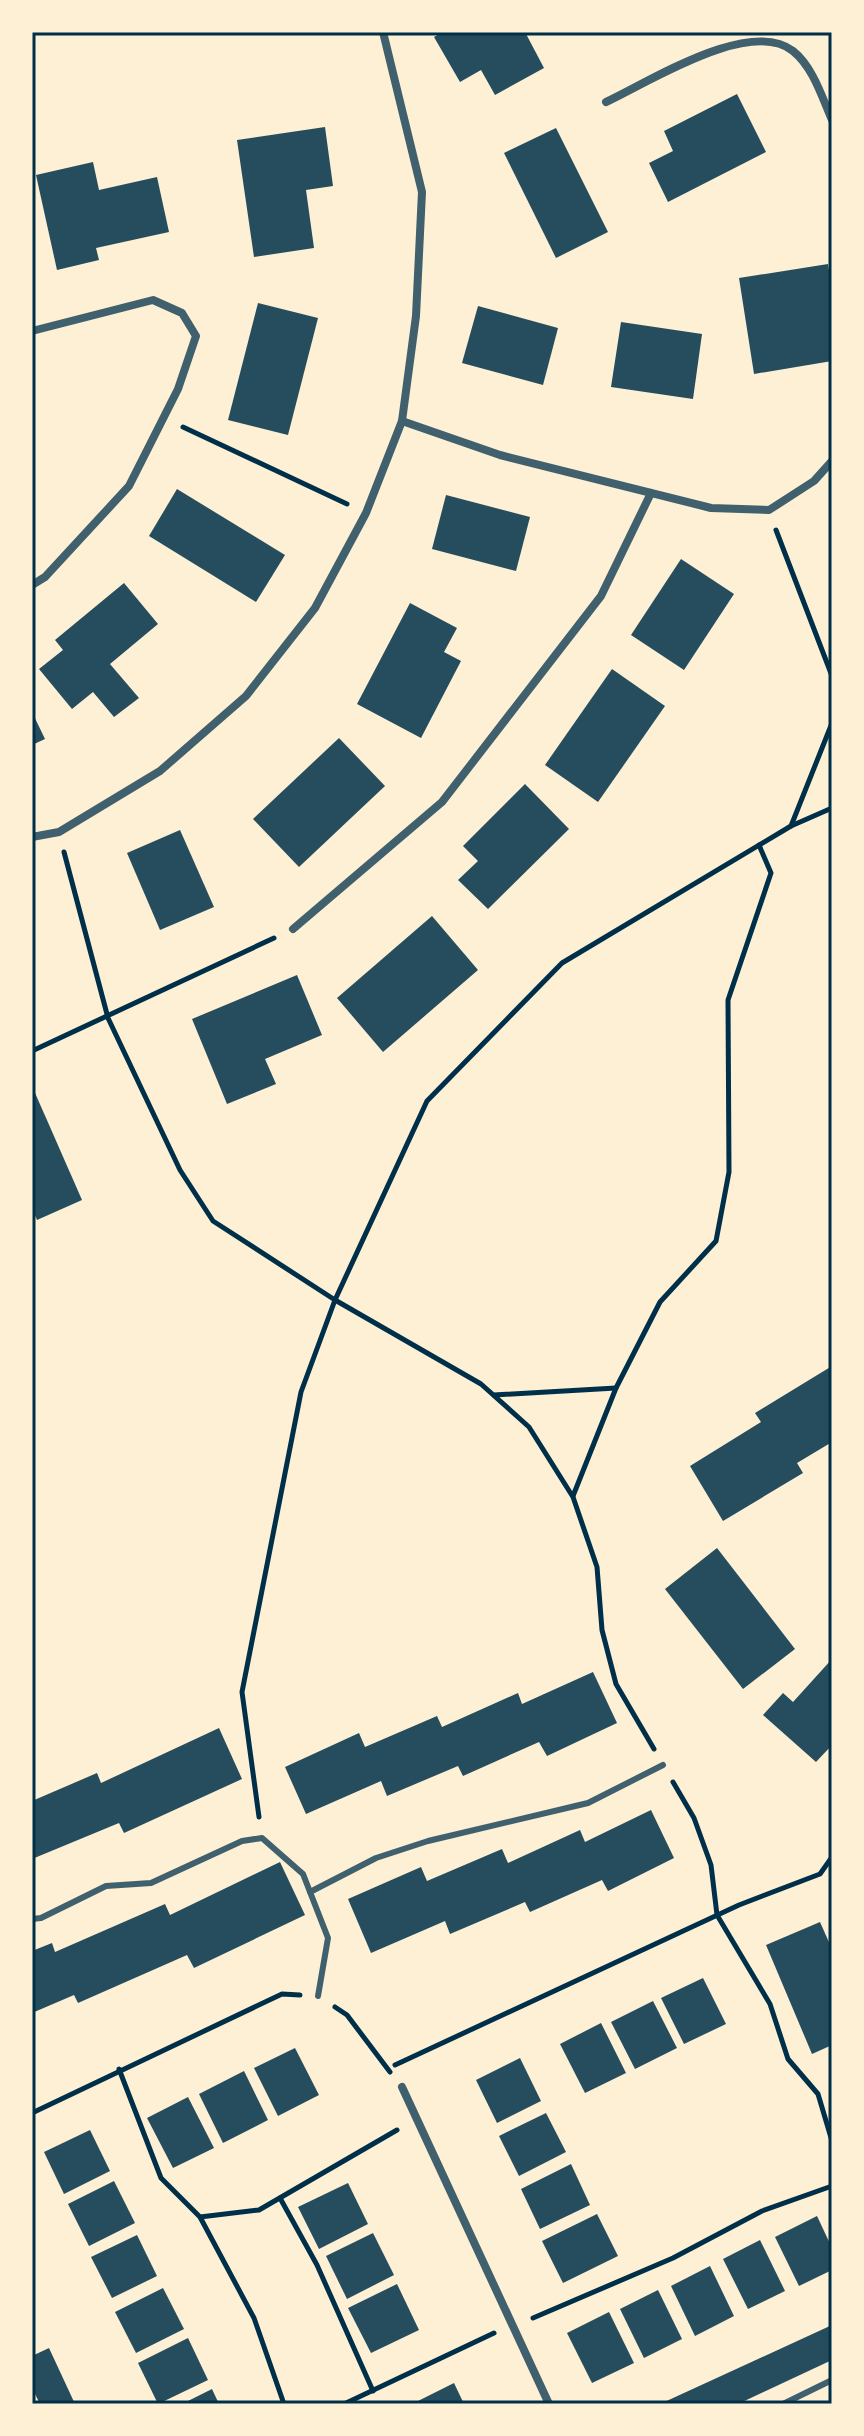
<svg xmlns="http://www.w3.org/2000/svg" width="864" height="2436" font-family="Raleway,sans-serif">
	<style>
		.building { fill: #264d5e }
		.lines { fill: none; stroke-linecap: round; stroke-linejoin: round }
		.path { stroke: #003049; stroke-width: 5 }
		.service { stroke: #3f606c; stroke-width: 6 }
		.minor { stroke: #3f606c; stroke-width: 8 }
		.neatline { fill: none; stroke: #003049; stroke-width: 3 }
	</style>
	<rect width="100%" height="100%" fill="#fdf0d5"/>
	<!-- building -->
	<g class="building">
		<path d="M443 32H525L544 68 495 95 481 70 460 82 434 37Z"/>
		<path d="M737 94 766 152 668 202 649 163 673 151 664 131Z"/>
		<path d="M325 127 333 186 306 190 314 248 254 257 237 140Z"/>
		<path d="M556 128 608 232 556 258 504 153Z"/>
		<path d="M93 162 99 190 157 177 169 232 96 248 99 260 57 270 36 175Z"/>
		<path d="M828 264 832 290V361L754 374 739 278Z"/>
		<path d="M258 303 318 318 288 435 228 420Z"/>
		<path d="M478 306 558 328 543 385 462 363Z"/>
		<path d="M621 322 702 334 693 399 611 387Z"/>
		<path d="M177 489 285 555 256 602 149 536Z"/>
		<path d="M446 495 530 517 516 571 432 549Z"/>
		<path d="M681 559 734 594 684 670 631 635Z"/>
		<path d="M124 583 158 624 110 664 139 698 114 717 93 692 72 709 39 669 63 650 55 640Z"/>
		<path d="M410 603 457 628 444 652 461 661 421 738 357 704Z"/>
		<path d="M612 669 665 706 598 802 545 765Z"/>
		<path d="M32 712 45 739 32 745Z"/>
		<path d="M339 738 385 786 299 867 253 819Z"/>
		<path d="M525 784 569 829 488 909 458 880 478 861 463 846Z"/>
		<path d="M180 830 214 907 160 930 127 853Z"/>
		<path d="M432 916 478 970 383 1052 337 998Z"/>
		<path d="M297 975 322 1035 265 1059 276 1084 227 1104 192 1019Z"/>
		<path d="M32 1086 82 1200 37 1220 32 1208Z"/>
		<path d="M832 1366V1442L797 1463 803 1473 723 1521 690 1466 761 1422 755 1413Z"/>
		<path d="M717 1548 795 1649 743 1689 665 1589Z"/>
		<path d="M832 1659V1745L816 1762 763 1715 783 1693 793 1702Z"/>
		<path d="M593 1672 617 1723 547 1756 539 1742 463 1776 458 1766 387 1796 381 1781 306 1814 285 1767 359 1733 365 1747 437 1716 442 1727 518 1693 522 1704Z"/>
		<path d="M219 1728 242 1779 124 1833 119 1823 32 1859V1801L97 1773 101 1783Z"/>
		<path d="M651 1810 674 1858 608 1891 602 1880 530 1912 525 1902 450 1934 445 1921 371 1953 348 1899 421 1867 427 1881 502 1849 508 1863 580 1830 585 1842Z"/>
		<path d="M280 1862 305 1915 194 1968 187 1955 78 2003 74 1995 32 2013V1951L52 1943 55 1952 165 1904 170 1915Z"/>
		<path d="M820 1922 832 1949V2045L812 2054 766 1945Z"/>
		<path d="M703 1978 726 2024 684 2044 661 1998Z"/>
		<path d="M653 2001 677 2048 635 2069 611 2022Z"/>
		<path d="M601 2023 626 2073 585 2093 560 2044Z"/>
		<path d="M295 2048 319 2095 278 2116 254 2068Z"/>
		<path d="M520 2058 541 2101 497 2123 476 2080Z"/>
		<path d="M244 2071 268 2120 223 2143 199 2094Z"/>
		<path d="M188 2097 214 2148 173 2168 147 2118Z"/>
		<path d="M546 2113 566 2152 519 2176 499 2136Z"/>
		<path d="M90 2130 110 2171 64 2194 44 2152Z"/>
		<path d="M571 2164 590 2205 540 2229 521 2189Z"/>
		<path d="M114 2181 135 2223 89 2246 68 2204Z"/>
		<path d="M348 2183 368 2224 319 2249 298 2207Z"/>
		<path d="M597 2214 618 2256 563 2283 542 2241Z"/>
		<path d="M817 2216 832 2248V2270L799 2286 775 2237Z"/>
		<path d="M373 2233 394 2275 347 2299 326 2256Z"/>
		<path d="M137 2235 157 2276 112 2298 91 2257Z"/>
		<path d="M760 2240 785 2291 748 2309 723 2259Z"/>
		<path d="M710 2266 734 2316 695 2336 671 2286Z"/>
		<path d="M397 2284 419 2330 371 2353 348 2308Z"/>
		<path d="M163 2288 184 2329 136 2353 115 2312Z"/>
		<path d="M658 2290 682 2339 644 2358 620 2309Z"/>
		<path d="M609 2312 634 2363 592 2383 567 2333Z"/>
		<path d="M832 2325V2360L738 2404H660Z"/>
		<path d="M188 2338 208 2380 158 2404 138 2363Z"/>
		<path d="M49 2348 75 2404H40L32 2388V2356Z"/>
		<path d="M454 2383 464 2404H412Z"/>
		<path d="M212 2389 219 2404H182Z"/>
	</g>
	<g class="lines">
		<!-- path -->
		<g class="path">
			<path d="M183 427 347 504"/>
			<path d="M776 530 832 676"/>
			<path d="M791 826 832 723"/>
			<path d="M64 852 108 1018 180 1170 213 1221 335 1300 481 1384 529 1427 573 1497 597 1567 602 1630 616 1684 654 1749"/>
			<path d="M32 1051 274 938"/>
			<path d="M494 1395 616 1388"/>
			<path d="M573 1496 616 1388 660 1302 716 1241 729 1172 728 1000 771 873 759 845"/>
			<path d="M673 1782 694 1818 711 1865 717 1915 770 2004 788 2059 818 2094 832 2141"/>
			<path d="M259 1817 242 1692 301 1392 335 1300 427 1101 562 963 791 826 832 808"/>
			<path d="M335 2007 347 2015 390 2072"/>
			<path d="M395 2065 739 1905 820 1874 832 1857"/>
			<path d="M119 2069 161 2178 200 2217 254 2318 284 2404"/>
			<path d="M32 2113 282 1994 300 1995"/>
			<path d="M280 2198 317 2265 373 2391"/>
			<path d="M200 2217 259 2210 397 2130"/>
			<path d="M533 2318 673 2258 762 2211 832 2186"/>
			<path d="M344 2404 494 2333"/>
		</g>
		<!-- service -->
		<g class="service">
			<path d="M310 1892 376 1858 428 1841 588 1803 663 1765"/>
			<path d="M32 1919 41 1918 106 1886 151 1883 242 1841 262 1838 303 1874 328 1938 318 1996"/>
			<path d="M783 2404 832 2380"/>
		</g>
		<!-- minor -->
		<g class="minor">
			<path d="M606 102C649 82 750 17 793 51 813 67 822 97 832 120"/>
			<path d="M32 331 153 300 182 313 196 336 178 389 129 486 45 577 32 585"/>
			<path d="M402 421 500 455 711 508 769 510 814 481 832 461"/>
			<path d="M32 837 59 832 160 771 246 696 315 608 366 513 402 421 416 316 422 192 383 32"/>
			<path d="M293 929 442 802 601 596 651 493"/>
			<path d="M402 2087 549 2404"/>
		</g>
	</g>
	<!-- border -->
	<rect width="864" height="2436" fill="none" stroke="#fdf0d5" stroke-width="68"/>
	<rect x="34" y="34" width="796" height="2368" class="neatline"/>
</svg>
